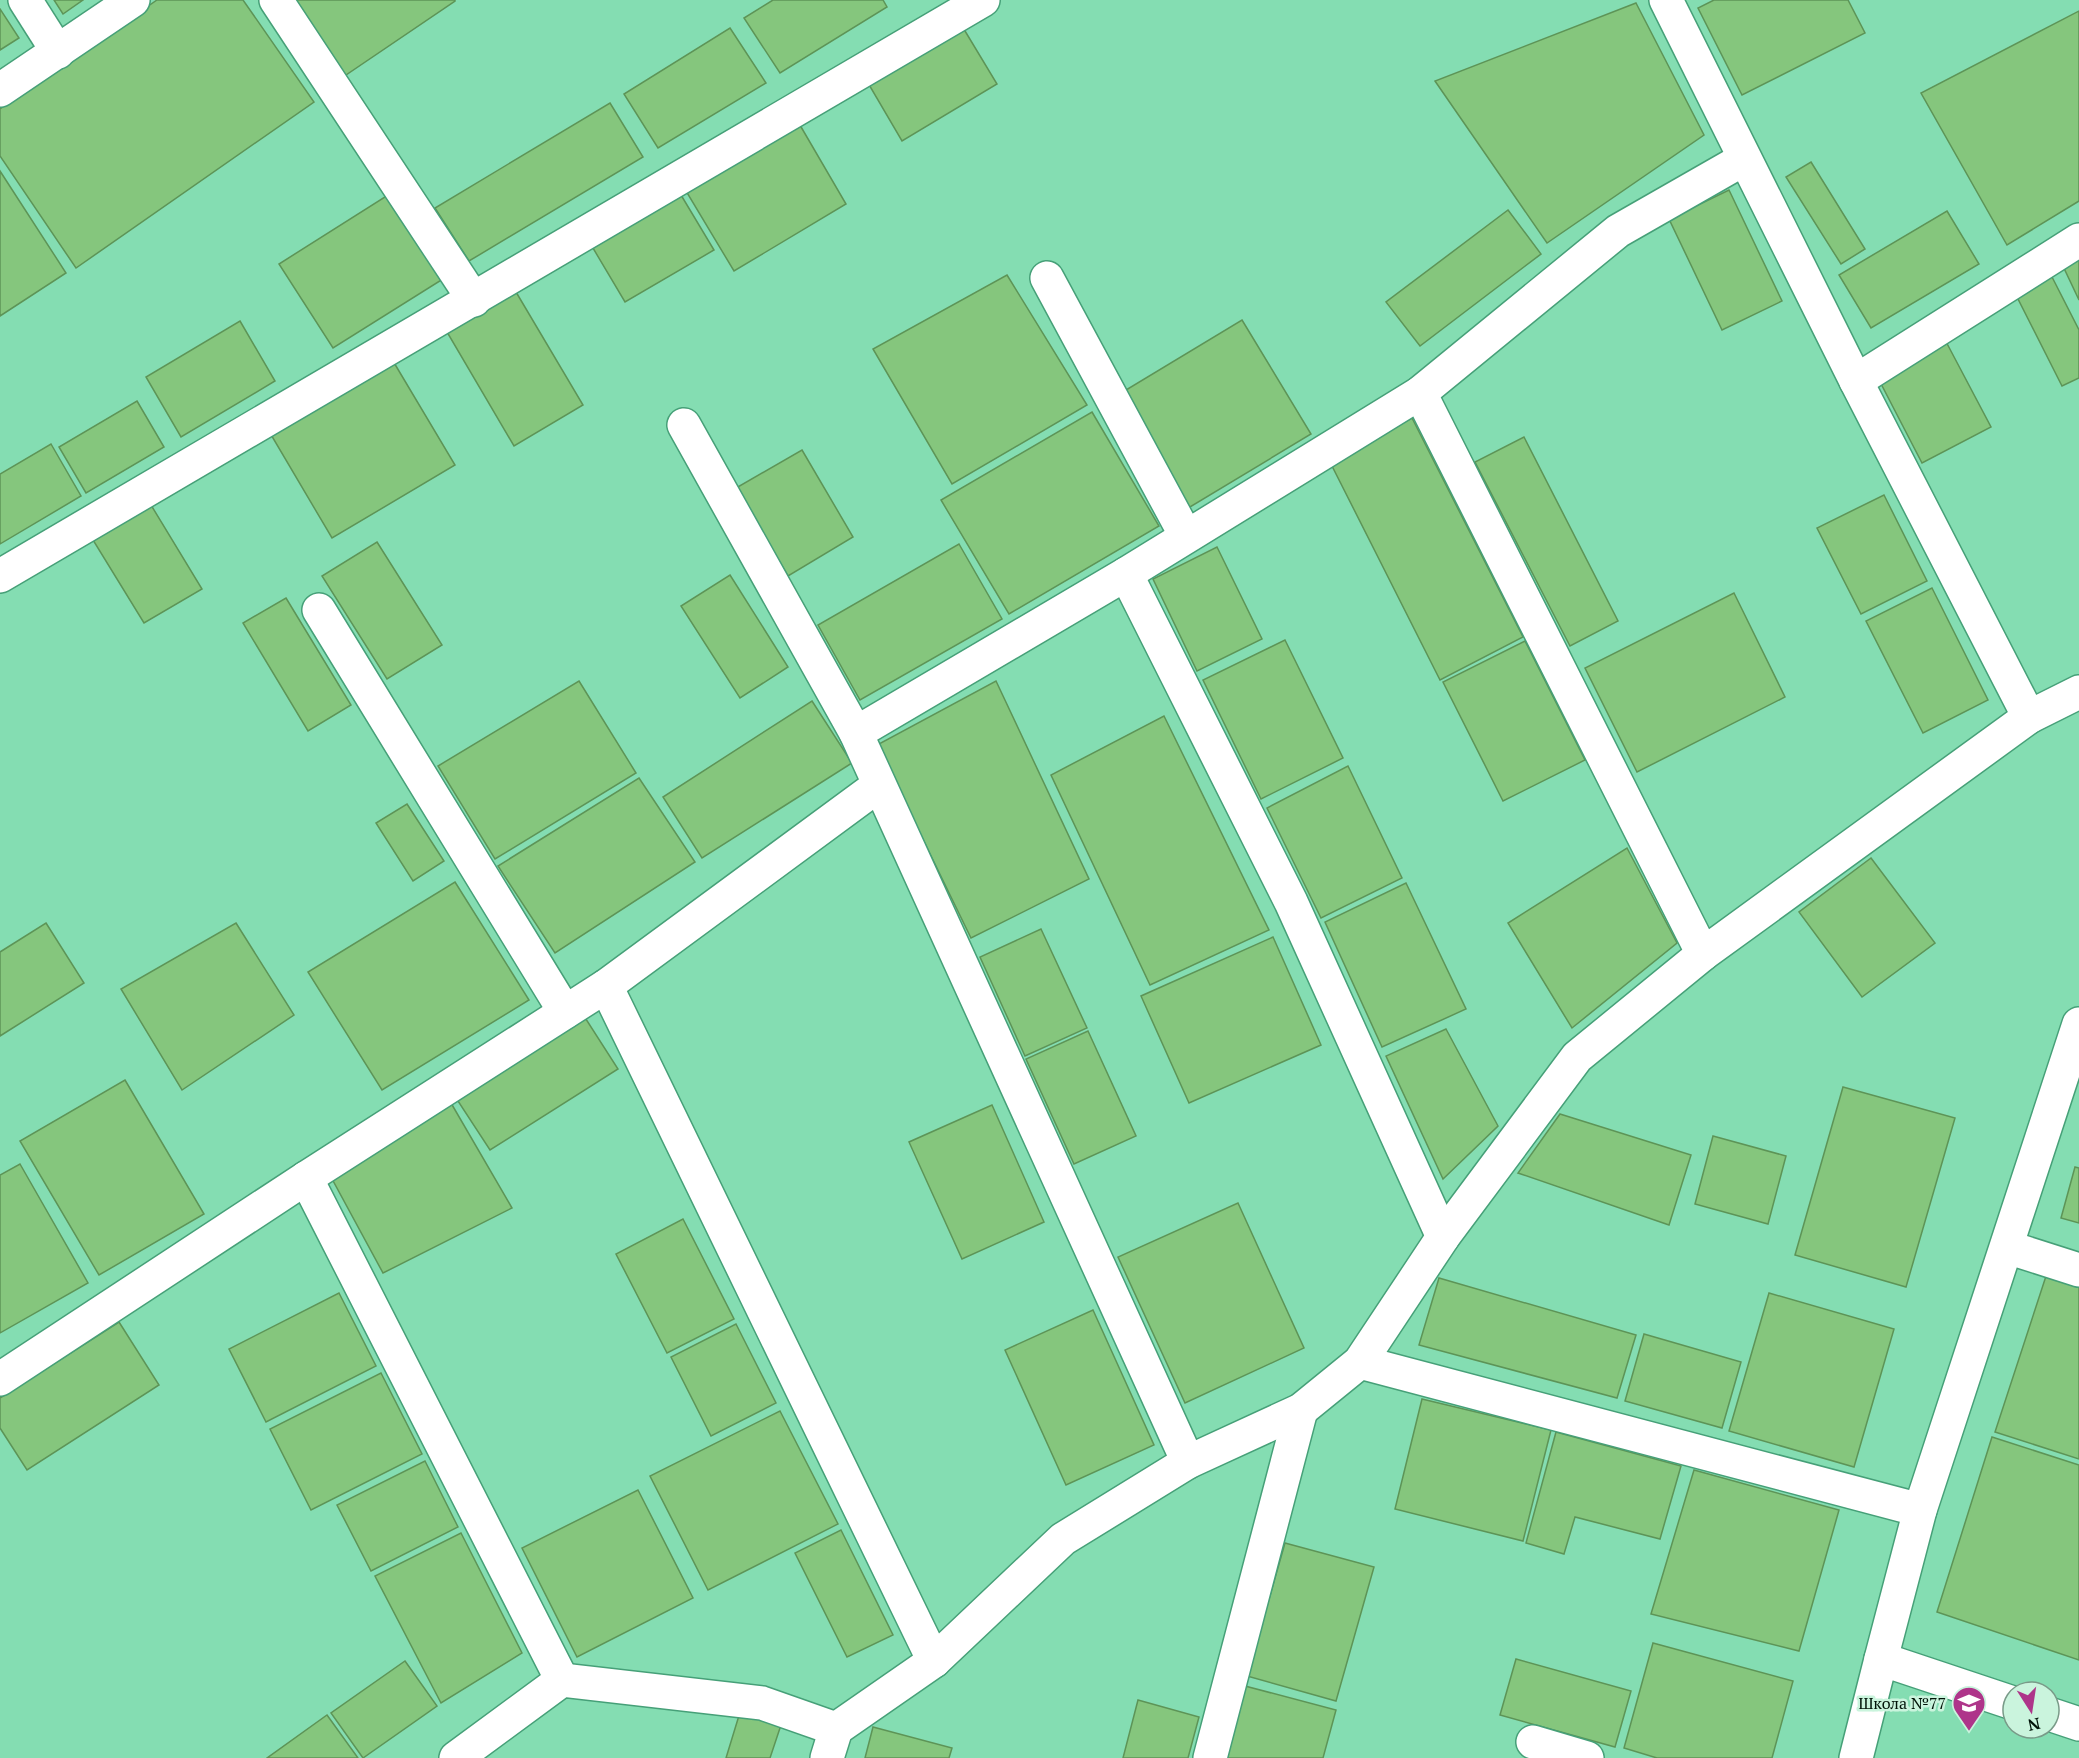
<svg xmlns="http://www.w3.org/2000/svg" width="2079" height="1758" font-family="'PT Serif',serif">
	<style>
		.building { fill: #85c67d; stroke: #5d9457; stroke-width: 1.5 }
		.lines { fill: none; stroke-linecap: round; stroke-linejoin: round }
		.minor-casing { stroke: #46a078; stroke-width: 36 }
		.minor { stroke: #fff; stroke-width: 33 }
		.labels { text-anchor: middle; stroke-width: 5; stroke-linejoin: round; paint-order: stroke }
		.poi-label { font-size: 16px; fill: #001308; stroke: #caf4dd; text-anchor: end }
	</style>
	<rect width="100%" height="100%" fill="#84ddb2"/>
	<!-- building -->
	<g class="building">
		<path d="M54 0H83L63 14Z"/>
		<path d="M157 0H243L314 102 76 268 0 156V109Z"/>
		<path d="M290 0H455V1L343 77Z"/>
		<path d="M773 0H883L887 7 780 73 744 18Z"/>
		<path d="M1714 0H1848L1865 33 1742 95 1698 8Z"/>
		<path d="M1636 3 1704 135 1547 243 1435 81Z"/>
		<path d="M0 9 19 38 0 50Z"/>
		<path d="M2079 11V201L2007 245 1921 93Z"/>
		<path d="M962 26 997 84 902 141 868 83Z"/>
		<path d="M730 28 766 83 658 148 624 94Z"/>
		<path d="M610 103 643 157 469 261 435 208Z"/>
		<path d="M797 120 846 204 734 271 683 186Z"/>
		<path d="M1811 162 1865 249 1841 264 1786 177Z"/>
		<path d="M0 171 66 273 0 316Z"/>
		<path d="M678 190 714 250 625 302 590 243Z"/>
		<path d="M1729 190 1782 301 1722 330 1669 219Z"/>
		<path d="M388 195 443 279 333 348 279 264Z"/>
		<path d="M1508 210 1541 254 1420 346 1386 302Z"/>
		<path d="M1947 211 1979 264 1871 328 1839 275Z"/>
		<path d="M2079 254V300L2062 264Z"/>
		<path d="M1007 275 1087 405 952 484 873 349Z"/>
		<path d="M2051 275 2079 330V378L2062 386 2015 293Z"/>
		<path d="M516 292 583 405 514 446 447 332Z"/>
		<path d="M1242 320 1311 434 1185 510 1116 396Z"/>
		<path d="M240 321 275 381 181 437 146 377Z"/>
		<path d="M1943 336 1991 427 1922 463 1877 376Z"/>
		<path d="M393 361 455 465 332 538 270 433Z"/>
		<path d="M137 401 164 447 86 493 59 447Z"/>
		<path d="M1092 412 1159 526 1009 614 941 500Z"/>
		<path d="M1412 418 1523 637 1440 680 1329 460Z"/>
		<path d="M1524 437 1618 621 1570 646 1475 462Z"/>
		<path d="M51 444 81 496 0 544V474Z"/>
		<path d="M802 450 853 537 788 576 736 488Z"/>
		<path d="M1884 495 1927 581 1861 614 1817 528Z"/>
		<path d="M151 505 202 589 144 623 93 540Z"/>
		<path d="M377 542 442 645 387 679 322 576Z"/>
		<path d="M959 544 1002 619 860 700 818 625Z"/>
		<path d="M1217 547 1262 639 1197 671 1153 579Z"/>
		<path d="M730 575 788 667 740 698 681 606Z"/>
		<path d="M1932 588 1988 700 1923 733 1866 621Z"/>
		<path d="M1734 593 1785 697 1637 772 1585 668Z"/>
		<path d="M286 598 351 705 308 731 243 623Z"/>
		<path d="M1285 640 1343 758 1261 799 1203 680Z"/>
		<path d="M1525 641 1585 760 1503 801 1443 682Z"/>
		<path d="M579 681 636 773 495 859 438 766Z"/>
		<path d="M996 681 1089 879 971 938 877 745Z"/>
		<path d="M812 701 852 763 702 858 663 797Z"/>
		<path d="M1164 716 1269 930 1150 985 1051 775Z"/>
		<path d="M1348 766 1402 878 1321 918 1267 808Z"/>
		<path d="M639 778 695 862 555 953 498 866Z"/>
		<path d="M407 804 444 861 413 881 376 823Z"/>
		<path d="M1627 848 1677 943 1572 1028 1508 923Z"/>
		<path d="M1871 858 1935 943 1862 997 1799 912Z"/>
		<path d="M455 882 529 1000 382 1090 308 972Z"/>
		<path d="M1406 883 1466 1009 1382 1047 1325 922Z"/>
		<path d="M46 923 84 983 0 1036V952Z"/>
		<path d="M236 923 294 1015 182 1090 121 989Z"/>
		<path d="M1041 929 1087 1028 1025 1056 980 957Z"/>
		<path d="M1273 937 1321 1045 1189 1103 1141 996Z"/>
		<path d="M584 1016 618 1069 490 1150 456 1098Z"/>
		<path d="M1446 1029 1498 1126 1443 1179 1386 1056Z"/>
		<path d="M1088 1031 1136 1136 1074 1164 1026 1059Z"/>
		<path d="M125 1080 204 1214 99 1275 20 1141Z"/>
		<path d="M1843 1087 1955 1118 1906 1287 1795 1255Z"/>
		<path d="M451 1103 512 1208 383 1273 331 1177Z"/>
		<path d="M992 1105 1044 1222 962 1259 909 1142Z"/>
		<path d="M1560 1114 1691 1155 1669 1225 1518 1173Z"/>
		<path d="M1713 1136 1786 1156 1768 1224 1695 1204Z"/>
		<path d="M20 1164 88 1283 0 1333V1175Z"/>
		<path d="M2075 1167 2079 1168V1223L2061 1218Z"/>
		<path d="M1238 1203 1304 1348 1185 1403 1118 1257Z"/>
		<path d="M683 1219 734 1319 667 1353 616 1254Z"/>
		<path d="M2048 1270 2079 1279V1459L1995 1432Z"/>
		<path d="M1439 1278 1636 1335 1617 1398 1419 1345Z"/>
		<path d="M339 1293 376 1366 266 1422 229 1349Z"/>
		<path d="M1769 1293 1894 1329 1854 1467 1729 1431Z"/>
		<path d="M1093 1310 1154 1445 1066 1485 1005 1350Z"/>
		<path d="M119 1322 159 1385 27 1470 0 1428V1398Z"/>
		<path d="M736 1324 776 1403 711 1436 671 1357Z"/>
		<path d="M1644 1334 1741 1362 1722 1428 1625 1401Z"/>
		<path d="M381 1373 422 1454 311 1510 270 1429Z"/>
		<path d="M1422 1399 1551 1430 1523 1541 1395 1509Z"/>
		<path d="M780 1411 838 1524 708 1590 650 1476Z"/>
		<path d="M1556 1432 1681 1466 1660 1539 1575 1517 1564 1554 1526 1543Z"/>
		<path d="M1992 1437 2079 1465V1660L1937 1612Z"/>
		<path d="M425 1461 458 1527 371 1571 337 1505Z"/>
		<path d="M1694 1470 1839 1510 1799 1651 1651 1614Z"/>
		<path d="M638 1490 693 1598 577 1657 522 1548Z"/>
		<path d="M841 1530 893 1635 847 1657 795 1553Z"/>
		<path d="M461 1533 522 1653 441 1703 375 1576Z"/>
		<path d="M1285 1543 1374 1567 1336 1701 1247 1676Z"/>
		<path d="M1653 1643 1793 1681 1772 1758H1657L1624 1748Z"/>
		<path d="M1516 1659 1631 1691 1615 1747 1500 1715Z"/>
		<path d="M405 1661 437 1706 363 1758 331 1713Z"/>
		<path d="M1245 1686 1336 1710 1323 1758H1226Z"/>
		<path d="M1138 1700 1199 1717 1188 1758H1123Z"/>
		<path d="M741 1709 782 1722 770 1758H726Z"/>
		<path d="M327 1715 358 1758H267Z"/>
		<path d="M873 1727 952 1748 949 1758H865Z"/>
	</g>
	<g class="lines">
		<!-- minor casing -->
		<g class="minor-casing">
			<g id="minor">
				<path d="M25 0 58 52"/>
				<path d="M276 0 474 300"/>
				<path d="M1666 0 1856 381 2029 717"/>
				<path d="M0 90 133 0"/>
				<path d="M1047 278 1186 536"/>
				<path d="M1856 381 2079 240"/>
				<path d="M1420 393 1703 954"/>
				<path d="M684 425 856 733 1188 1462"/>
				<path d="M1126 574 1291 902 1443 1237"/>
				<path d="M0 576 983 0"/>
				<path d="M319 610 565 1012"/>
				<path d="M856 733 1126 574 1420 393 1618 231 1744 159"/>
				<path d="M606 986 934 1661"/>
				<path d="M306 1178 562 1680"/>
				<path d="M2007 1247 2079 1270"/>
				<path d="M1360 1362 1920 1510"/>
				<path d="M0 1379 306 1178 606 986 879 785"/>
				<path d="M1881 1659 1920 1510 2079 1024"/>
				<path d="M2049 1714 2079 1724"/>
				<path d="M1533 1742 1587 1758"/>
				<path d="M456 1758 562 1680 762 1703 836 1729"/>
				<path d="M827 1758 836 1729 934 1661 1063 1539 1188 1462 1301 1410 1360 1362 1443 1237 1577 1057 1703 954 2029 717 2079 692"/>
				<path d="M1210 1758 1301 1410"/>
				<path d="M1856 1758 1881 1659 2013 1703"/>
			</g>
		</g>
		<!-- minor -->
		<use href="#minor" class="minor"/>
	</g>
	<!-- icons -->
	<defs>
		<g id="school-pin" transform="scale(1.725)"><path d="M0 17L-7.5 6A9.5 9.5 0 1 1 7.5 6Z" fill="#ae358a" stroke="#caf4dd"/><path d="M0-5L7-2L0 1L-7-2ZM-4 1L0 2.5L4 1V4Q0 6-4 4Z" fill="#fff"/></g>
	</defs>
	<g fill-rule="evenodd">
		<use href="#school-pin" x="1969" y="1703"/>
	</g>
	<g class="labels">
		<!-- poi labels -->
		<g class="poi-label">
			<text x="1946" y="1709">Школа №77</text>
		</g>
	</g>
	<!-- north arrow -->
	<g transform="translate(2031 1710) rotate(168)"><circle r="28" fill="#caf4dd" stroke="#799a88" stroke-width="1.5"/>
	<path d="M0-4.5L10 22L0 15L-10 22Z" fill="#ae358a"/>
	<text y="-9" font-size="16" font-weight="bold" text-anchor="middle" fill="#001308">N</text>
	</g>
</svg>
